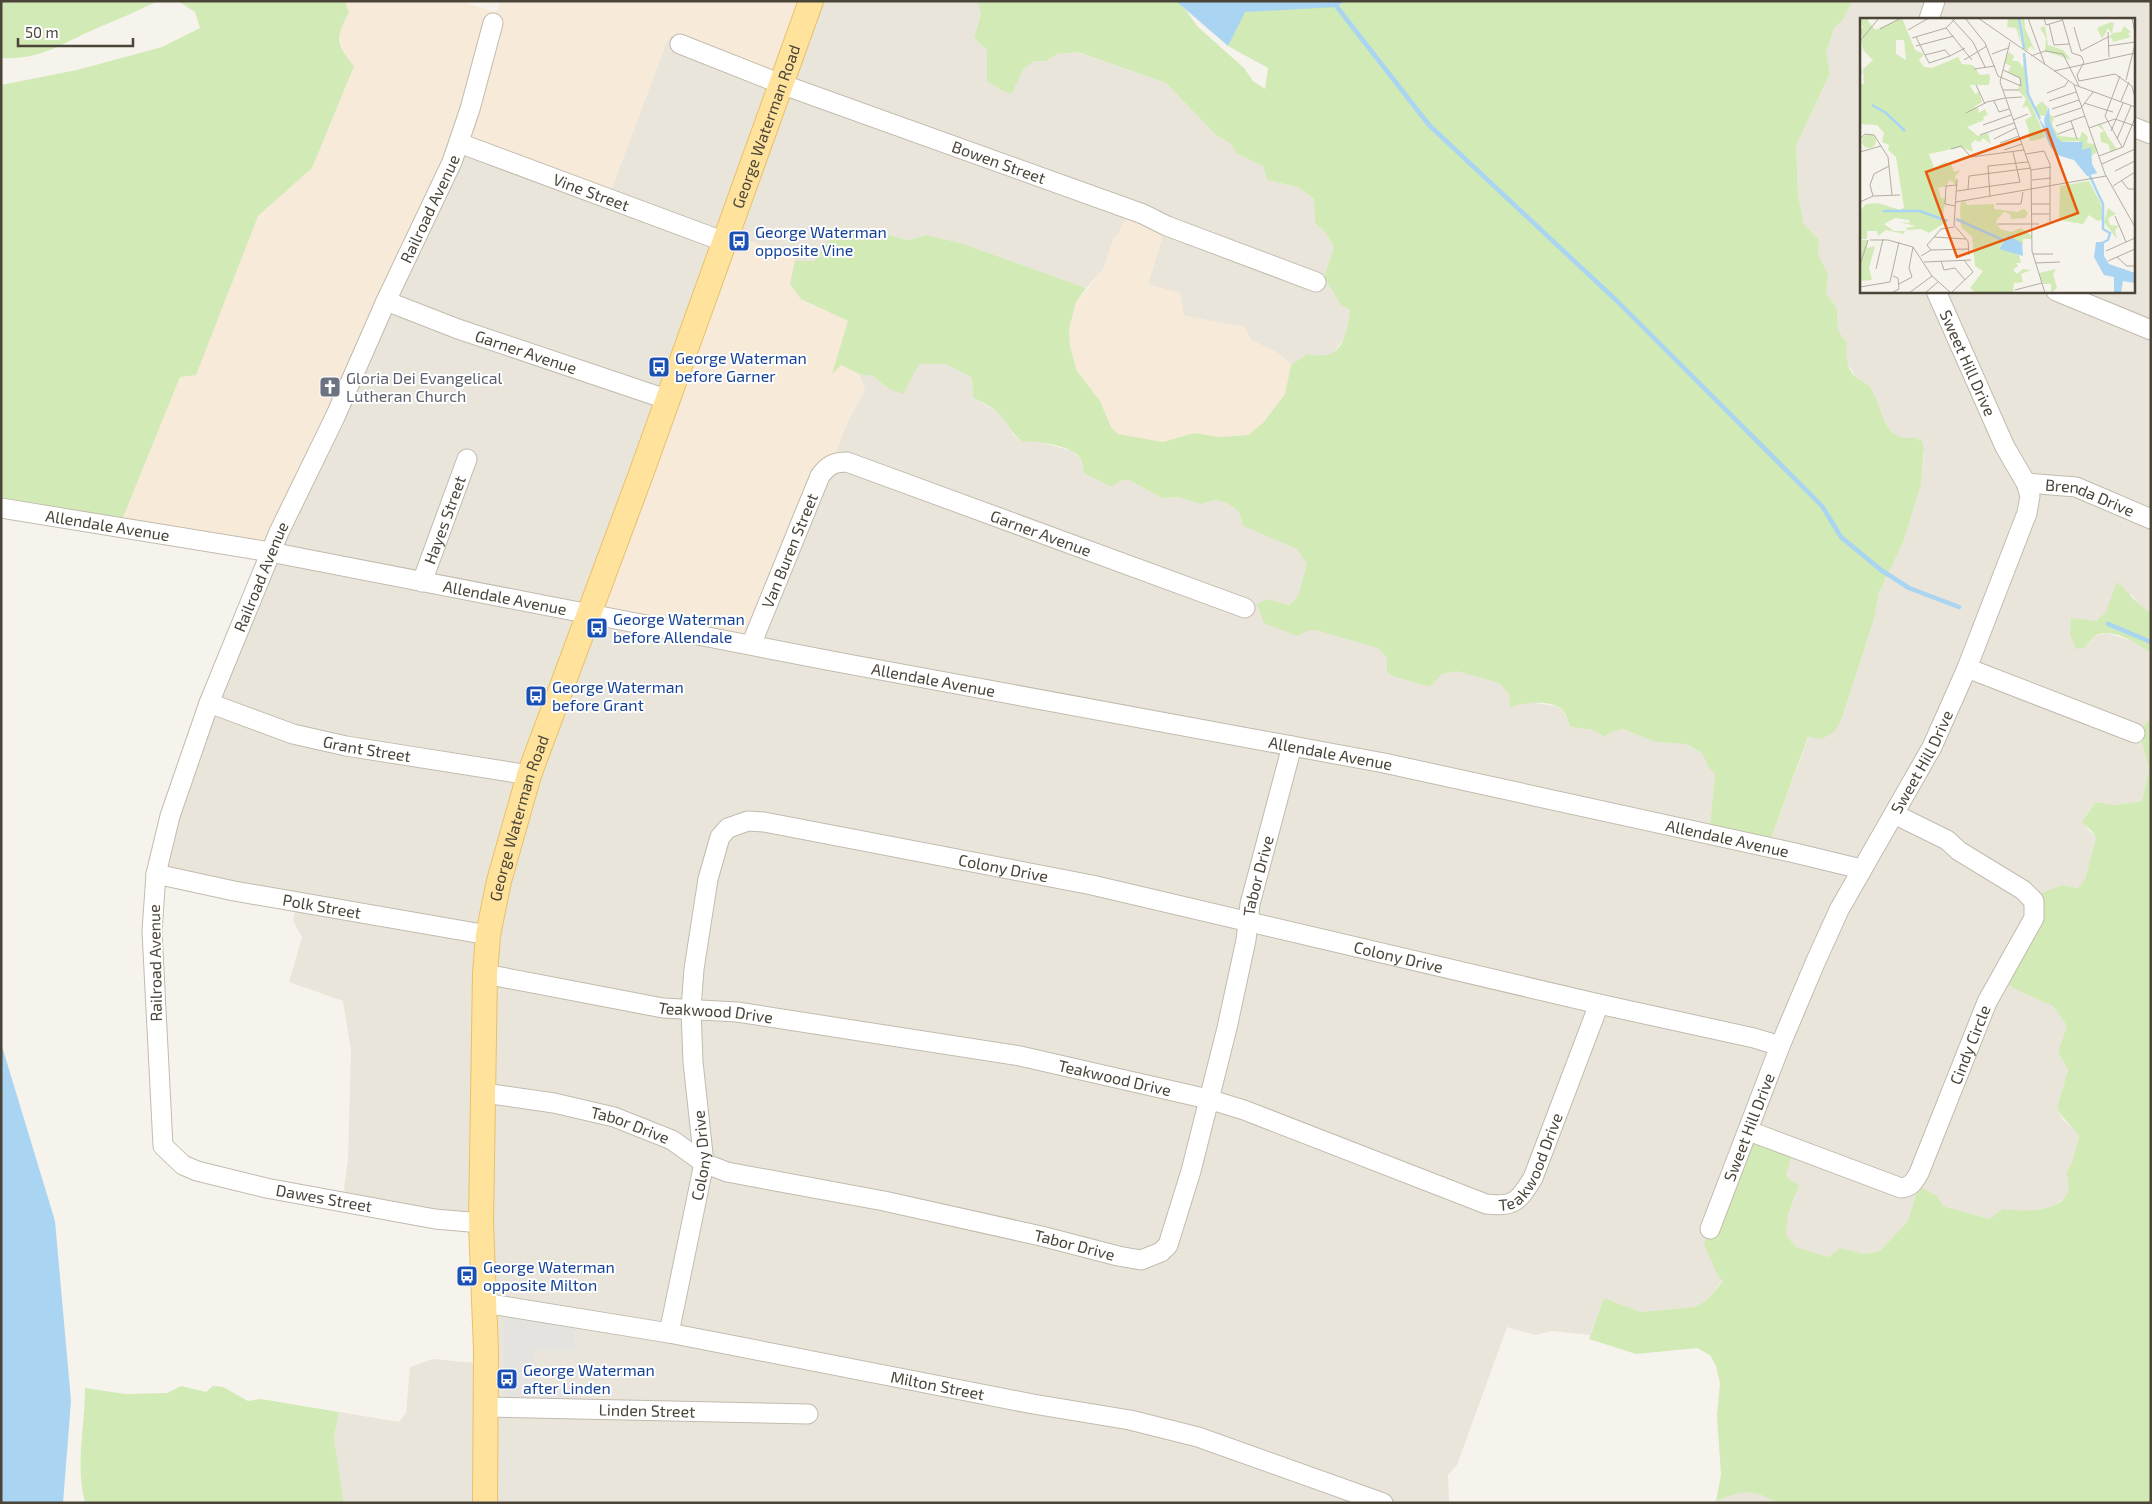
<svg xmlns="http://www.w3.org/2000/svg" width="2152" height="1504" font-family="'Exo 2',sans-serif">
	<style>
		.residential { fill: #eae5da; fill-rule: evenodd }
		.commercial { fill: #f7ead8 }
		.green { fill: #d2eab5 }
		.parking { fill: #e5e3e0 }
		.water { fill: #a9d4f2 }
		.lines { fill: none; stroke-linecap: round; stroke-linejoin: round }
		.stream { stroke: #a9d4f2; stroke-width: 4.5 }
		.minor-casing { stroke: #c2bbae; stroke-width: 21 }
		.major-casing { stroke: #e6c16a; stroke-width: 26 }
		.minor { stroke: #fff; stroke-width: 19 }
		.major { stroke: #ffe39c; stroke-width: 24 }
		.labels { text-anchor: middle; stroke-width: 4; stroke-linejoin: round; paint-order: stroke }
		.street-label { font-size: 16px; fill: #4b4439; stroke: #fff }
		.transit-label { font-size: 16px; fill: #164399; stroke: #fff; text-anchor: start }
		.worship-label { font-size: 16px; fill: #5b616d; stroke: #fff; text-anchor: start }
		.inset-river { fill: none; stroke: #a9d4f2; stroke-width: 2.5 }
		.inset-road { fill: none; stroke: #b2ada4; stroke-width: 1 }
		.view { fill: #e8590c; fill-opacity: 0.15; stroke: #e8590c; stroke-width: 2.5 }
		.inset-edge { fill: none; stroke: #4b4439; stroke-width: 2.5 }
	</style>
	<rect width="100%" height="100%" fill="#f6f3ec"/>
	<!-- residential -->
	<g class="residential">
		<path d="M810 1H975L978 3 981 14 974 38 987 50V81L1012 94 1023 69 1035 61H1046L1057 54 1077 52 1166 83 1216 135 1230 143 1236 153 1263 166 1267 180 1298 187 1314 199 1315 223 1326 233 1334 247 1324 277 1341 305 1350 310 1345 337 1333 354 1322 357 1307 354 1291 365 1278 353 1251 340 1244 327 1184 316 1156 287 1148 284 1166 225 1132 204 1117 237 1114 238 1103 270 1086 288 961 243 926 235 909 240 877 232 870 233 828 242 814 261H795L793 256 849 419 865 390 859 374 873 376 889 389 919 364H946L972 378 973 398 996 411 1008 424 1013 435 1023 442 1034 440 1071 451 1080 458 1085 474 1112 487 1120 481 1129 480 1162 498 1177 497 1201 504 1215 500 1227 503 1239 512 1243 526 1297 549 1307 564 1298 596 1290 605 1268 599 1307 631 1315 630 1378 648 1387 658V672L1392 676 1430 687 1442 674 1457 670 1499 683 1509 694 1510 706 1528 702 1556 706 1564 712 1570 727 1593 730 1605 737 1611 732 1623 729 1655 742 1685 744 1703 753 1709 768 1715 774 1710 825 1770 841 1809 736 1842 718 1874 619 1879 593 1904 540 1921 484 1924 456V448L1916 441 1917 437 1907 439 1898 438 1889 430 1869 386 1855 376 1846 360 1847 343 1838 330 1837 308 1826 293 1828 275 1818 254 1819 240 1804 224 1798 194 1796 146 1830 73 1826 53 1834 28 1843 20 1851 4 1849 1H2151V612L2140 607 2132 594 2096 621 2084 648 2095 636 2106 633 2135 642 2151 653V717L2139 732 2149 769 2142 801 2114 805 2096 802 2081 821 2096 838 2085 879 2078 888 2062 885 2038 905 1999 978 2021 992 2053 1006 2067 1026 2058 1052 2068 1070 2057 1107 2063 1120 2076 1131 2079 1137 2071 1165 2066 1172 2070 1182 2066 1196 2051 1208 2022 1212 2003 1209 1989 1219 1943 1206 1913 1183 1916 1194 1908 1221 1880 1251 1865 1254 1840 1248 1828 1257 1796 1247 1786 1235 1787 1214 1799 1185 1790 1180 1786 1175 1718 1276 1723 1280 1707 1300 1695 1307 1641 1312 1604 1298 1590 1335 1552 1331 1535 1335 1507 1327 1457 1465 1448 1475 1449 1503H344L334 1438 339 1412 399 1422 406 1413 410 1367 433 1359 485 1364 484 1224 445 1212 346 1193 344 1189 348 1160 351 1051 343 1001 289 982 302 937 293 921 298 895 164 866 192 750 463 139 610 193 667 41 672 36 777 77ZM1861 19H2133V291H1861Z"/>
		<path d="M1741 1491 1758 1492 1778 1503H1716V1501Z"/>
	</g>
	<!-- commercial -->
	<g class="commercial">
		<path d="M345 1H461L495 12 498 10 500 1H810L777 77 672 36 667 41 610 193 463 140 269 548 122 520 180 377 258 216 312 168 341 50 340 29 349 12Z"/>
		<path d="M1132 204 1166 225 1148 284 1180 293 1184 316 1244 327 1251 340 1278 353 1291 365 1285 394 1263 423 1248 435 1220 437 1194 433 1163 442 1118 434 1111 427 1100 401 1077 371 1070 346 1069 329 1076 302 1103 270 1114 237H1117Z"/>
		<path d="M729 234 793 256 795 261 790 284 801 299 848 321 833 373 841 365 859 374 865 390 849 419 831 465 753 636 596 608Z"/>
	</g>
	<!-- green -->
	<g class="green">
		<path d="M1 1H158C138 11 116 20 95 29 60 44 42 60 1 58Z"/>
		<path d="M178 1H345L349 12C336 37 335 44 354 66L312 168 258 216 196 375 180 377 122 520 1 498V85L77 70 162 47 200 28 195 12Z"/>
		<path d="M975 1H1179L1198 27 1244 68 1253 81 1265 89 1268 68 1228 46 1244 12 1340 5 1345 1H1849L1851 4 1843 20 1834 28 1826 53 1830 73 1796 146 1798 194 1804 224 1819 240 1818 254 1828 275 1826 293 1837 308 1838 330 1847 343C1846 355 1846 370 1857 378 1861 381 1867 383 1870 387 1885 409 1881 445 1918 437L1917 441 1921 438 1924 448 1921 484 1904 540 1879 593 1874 619 1842 718 1835 731 1822 739 1808 737 1770 841 1710 825 1715 774 1709 768 1702 753 1686 744 1655 742 1623 729 1611 732 1605 737 1593 730 1570 727C1568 722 1567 716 1564 712 1554 698 1523 703 1510 707L1509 694 1499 683 1457 671 1442 674 1430 687 1392 676 1387 672V658L1378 648 1315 630 1307 631 1297 636 1264 623 1257 604 1268 599 1290 605 1298 596 1307 564 1297 549 1243 526 1239 512 1227 503 1215 500 1201 504 1177 497 1162 498 1129 480 1120 481 1112 487 1085 474C1083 470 1083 462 1080 458 1072 446 1036 440 1023 442 1010 433 1009 423 997 412 991 406 981 402 973 398L972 378 946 364H919L903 394 889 389 873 376 859 374 841 365 832 374 848 321 801 299 790 284 795 261H814L828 242 842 233 860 228 870 233 877 232 909 240 926 235 961 243 1086 288 1076 302 1069 329 1070 346 1077 371 1100 401 1111 427 1118 434 1163 442 1194 433 1220 437 1248 435 1263 423 1285 394 1291 365 1307 354C1343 362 1345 339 1350 310L1341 305 1324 277 1334 247 1326 233 1315 223 1314 199 1298 187 1267 180 1263 166 1236 153 1230 143 1216 135 1166 83 1078 52 1057 54 1046 61H1035L1023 69 1012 94 1003 91 987 81V50L974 38 981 14 978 3Z"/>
		<path d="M2117 582C2129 592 2137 606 2151 612V653C2138 644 2111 626 2095 636 2091 639 2087 645 2084 648L2076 649 2070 634 2071 618 2096 621 2106 612Z"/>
		<path d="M2151 717V1503H1778C1751 1488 1744 1490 1716 1501L1721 1475 1717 1416 1720 1383 1716 1366 1710 1355 1697 1348 1636 1354 1589 1339 1604 1298 1641 1312 1695 1307 1707 1300 1723 1281 1718 1276 1704 1244 1752 1125 1796 1141 1786 1175 1790 1180 1799 1185 1788 1214 1786 1235 1796 1247 1828 1257 1840 1248 1865 1254 1880 1251 1908 1221 1916 1194 1912 1182 1937 1196 1943 1206 1989 1219 2003 1209C2029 1213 2081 1212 2066 1172L2071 1165 2079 1137C2073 1125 2063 1121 2057 1107L2068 1070 2058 1052 2067 1026 2053 1006 2021 992 1999 979 2042 893 2062 885 2078 888 2085 879 2096 838 2091 830 2081 822 2096 802 2114 805 2142 801 2149 769 2139 732Z"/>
		<path d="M181 1386 206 1392 213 1386 223 1387 248 1401 261 1399 339 1412 334 1438 344 1503H85C75 1464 85 1428 85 1388L125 1394 167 1393Z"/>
	</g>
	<!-- parking -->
	<path class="parking" d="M512 1314 574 1325 575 1350H534L535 1385 577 1387V1402L509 1400V1396L504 1394V1322L506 1319H512Z"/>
	<!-- water -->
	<g class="water">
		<path d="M1176 1H1345L1337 7 1245 12 1228 46Z"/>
		<path d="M1 1043 55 1221 71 1401 63 1503H1Z"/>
	</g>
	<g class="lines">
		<!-- stream -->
		<g class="stream">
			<path d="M1337 7 1429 125 1617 301 1822 506 1841 537 1881 570 1909 588 1959 607"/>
			<path d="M2108 624 2151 642"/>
		</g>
		<!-- minor casing -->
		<g class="minor-casing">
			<g id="minor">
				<path d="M1929 19 1935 1"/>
				<path id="s1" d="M680 44 781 84 1143 214 1167 226 1316 282"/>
				<path d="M2133 127 2151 134"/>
				<path id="s2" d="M459 143 725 242"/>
				<path d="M2056 291 2151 330"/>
				<path id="s3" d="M386 301 458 329 666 399"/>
				<path id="s4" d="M2026 483 2076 487 2151 519"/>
				<path id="s5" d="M1 508 270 552 837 662 1384 763 1795 853 1861 869"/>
				<path id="s6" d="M422 582 467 459"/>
				<path id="s7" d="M751 645 820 476C828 465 834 462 847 462L1245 608"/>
				<path d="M1967 668 2135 733"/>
				<path id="s8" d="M209 703 293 734 346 746 529 775"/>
				<path id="s9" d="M156 874 234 891 488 935"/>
				<path id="s10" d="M485 974 663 1008 737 1012 1020 1056 1208 1099 1244 1110 1486 1204C1514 1207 1518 1202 1533 1178L1599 1004"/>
				<path id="s11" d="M484 1093 554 1103 614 1117 672 1140 704 1163 727 1172 884 1201 1041 1236 1118 1256 1141 1260 1161 1252 1168 1245 1191 1171 1227 1028 1246 940 1250 904 1292 746"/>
				<path id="s12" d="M1749 1131 1901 1188C1911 1187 1914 1182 1919 1173L1987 1002 2034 918V901L2023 890 1959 851 1947 840 1894 814"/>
				<path id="s13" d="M481 1223 435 1219 266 1188 197 1171 183 1165 163 1146 152 931 156 874 170 816 209 703 279 532 335 417 386 301 452 162 470 109 493 23"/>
				<path id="s14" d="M1710 1229 1780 1046 1815 963 1839 910 1932 747 1967 668 2027 513 2030 496 2026 483 2005 447 1936 291"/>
				<path id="s15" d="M484 1303 669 1333 1033 1404 1130 1420 1198 1437 1383 1503"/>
				<path id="s16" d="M669 1333 704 1163 693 1062 691 1009 694 969 708 879 720 837 728 828 748 821 764 822 1092 885 1599 1004 1754 1038 1780 1046"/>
				<path id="s17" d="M486 1407 808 1414"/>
			</g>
		</g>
		<!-- major casing -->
		<g class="major-casing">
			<g id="major">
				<path id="s18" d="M485 1503 486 1350 481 1223 485 974 488 935 499 881 529 775 641 474 811 1"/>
			</g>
		</g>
		<!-- minor -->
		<use href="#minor" class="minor"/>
		<!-- major -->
		<use href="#major" class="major"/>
	</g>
	<!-- icons -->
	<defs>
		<g id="bus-square" transform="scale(1.125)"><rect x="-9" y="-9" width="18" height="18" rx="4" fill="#1a4fb4" stroke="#fff"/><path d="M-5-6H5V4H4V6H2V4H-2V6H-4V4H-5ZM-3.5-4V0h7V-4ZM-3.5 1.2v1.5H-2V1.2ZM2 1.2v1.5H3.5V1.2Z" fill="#fff"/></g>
		<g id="church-square" transform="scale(1.125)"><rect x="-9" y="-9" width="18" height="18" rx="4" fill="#6b7280" stroke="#fff"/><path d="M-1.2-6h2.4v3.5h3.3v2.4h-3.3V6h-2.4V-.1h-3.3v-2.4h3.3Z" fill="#fff"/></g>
	</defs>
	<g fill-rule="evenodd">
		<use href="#bus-square" x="739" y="241"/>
		<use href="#bus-square" x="659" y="367"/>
		<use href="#church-square" x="330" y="387"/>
		<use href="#bus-square" x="597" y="628"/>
		<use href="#bus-square" x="536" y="696"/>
		<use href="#bus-square" x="467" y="1276"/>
		<use href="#bus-square" x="507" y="1379"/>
	</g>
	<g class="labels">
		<!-- street labels -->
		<g class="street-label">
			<text dy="6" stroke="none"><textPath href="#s18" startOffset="1424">George Waterman Road</textPath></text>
			<text dy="6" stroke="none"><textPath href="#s1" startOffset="340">Bowen Street</textPath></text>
			<text dy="6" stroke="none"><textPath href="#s2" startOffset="141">Vine Street</textPath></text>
			<text dy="6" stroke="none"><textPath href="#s13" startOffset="1325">Railroad Avenue</textPath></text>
			<text dy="6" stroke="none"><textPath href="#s3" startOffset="149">Garner Avenue</textPath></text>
			<text transform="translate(1968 363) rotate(66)" y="6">Sweet Hill Drive</text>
			<text dy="6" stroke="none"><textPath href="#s4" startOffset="66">Brenda Drive</textPath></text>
			<text dy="6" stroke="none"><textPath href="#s6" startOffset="66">Hayes Street</textPath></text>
			<text dy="6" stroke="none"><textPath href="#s5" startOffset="108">Allendale Avenue</textPath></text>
			<text dy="6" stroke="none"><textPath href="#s7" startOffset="421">Garner Avenue</textPath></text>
			<text dy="6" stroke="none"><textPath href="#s7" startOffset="102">Van Buren Street</textPath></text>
			<text dy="6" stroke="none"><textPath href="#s13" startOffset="920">Railroad Avenue</textPath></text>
			<text dy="6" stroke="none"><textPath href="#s5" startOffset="512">Allendale Avenue</textPath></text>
			<text dy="6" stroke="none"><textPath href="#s5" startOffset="948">Allendale Avenue</textPath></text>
			<text dy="6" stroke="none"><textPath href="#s8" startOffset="165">Grant Street</textPath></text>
			<text dy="6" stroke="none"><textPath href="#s5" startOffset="1352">Allendale Avenue</textPath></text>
			<text dy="6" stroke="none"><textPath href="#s14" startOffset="514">Sweet Hill Drive</textPath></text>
			<text dy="6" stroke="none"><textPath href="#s18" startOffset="689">George Waterman Road</textPath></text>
			<text dy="6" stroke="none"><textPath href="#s5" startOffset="1758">Allendale Avenue</textPath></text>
			<text dy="6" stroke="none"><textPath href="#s16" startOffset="796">Colony Drive</textPath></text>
			<text dy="6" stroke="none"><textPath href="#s11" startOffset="1094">Tabor Drive</textPath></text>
			<text dy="6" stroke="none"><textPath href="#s9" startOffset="169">Polk Street</textPath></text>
			<text dy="6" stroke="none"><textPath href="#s16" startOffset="1201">Colony Drive</textPath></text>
			<text transform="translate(155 963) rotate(-91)" y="6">Railroad Avenue</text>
			<text dy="6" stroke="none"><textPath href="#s10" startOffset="234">Teakwood Drive</textPath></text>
			<text dy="6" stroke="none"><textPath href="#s12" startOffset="325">Cindy Circle</textPath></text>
			<text dy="6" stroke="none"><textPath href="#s10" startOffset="639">Teakwood Drive</textPath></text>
			<text dy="6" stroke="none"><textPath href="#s11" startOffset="150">Tabor Drive</textPath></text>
			<text dy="6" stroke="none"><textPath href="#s14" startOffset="109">Sweet Hill Drive</textPath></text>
			<text dy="6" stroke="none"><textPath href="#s16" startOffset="181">Colony Drive</textPath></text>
			<text dy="6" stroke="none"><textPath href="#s10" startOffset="1102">Teakwood Drive</textPath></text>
			<text transform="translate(324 1198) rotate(10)" y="6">Dawes Street</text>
			<text dy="6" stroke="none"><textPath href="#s11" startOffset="614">Tabor Drive</textPath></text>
			<text dy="6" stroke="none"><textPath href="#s15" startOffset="461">Milton Street</textPath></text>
			<text dy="6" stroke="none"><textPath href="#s17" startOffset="161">Linden Street</textPath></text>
		</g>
		<!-- transit labels -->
		<g class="transit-label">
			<text x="755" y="238">George Waterman<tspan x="755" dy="18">opposite Vine</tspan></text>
			<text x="675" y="364">George Waterman<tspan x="675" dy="18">before Garner</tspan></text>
			<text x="613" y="625">George Waterman<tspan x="613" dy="18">before Allendale</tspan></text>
			<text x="552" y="693">George Waterman<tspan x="552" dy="18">before Grant</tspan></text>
			<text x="483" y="1273">George Waterman<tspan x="483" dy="18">opposite Milton</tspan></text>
			<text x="523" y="1376">George Waterman<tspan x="523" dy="18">after Linden</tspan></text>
		</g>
		<!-- worship labels -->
		<g class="worship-label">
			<text x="346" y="384">Gloria Dei Evangelical<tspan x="346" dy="18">Lutheran Church</tspan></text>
		</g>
	</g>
	<!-- overview -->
	<g transform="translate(1860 18)">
		<rect width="275" height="275" fill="#f6f3ec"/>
		<path d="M0 0H10L8 3 15 12 42 0 55 32 64 36 59 42 64 49 72 50 98 39 102 46 113 47 120 57 129 56 130 59 129 67H110L115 76 119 74 122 84 114 89 118 90 119 95 125 91 128 97 123 99 124 102 107 109 118 118 128 115 131 126 123 120 120 124 115 122 111 126 113 134 101 129 69 136 74 150 85 144 91 146 94 154 101 152 95 158 97 168 90 162 86 168 78 170 81 180 86 181 82 201 89 202 69 215 61 211 47 212 46 210 56 208 39 204 50 205 49 202 35 200 24 206 34 213H45L44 216 26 212 18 218 17 213H7V221H0V193L6 186 18 185 40 192 44 189 36 139 28 132 29 127 22 124 24 115 17 107 0 106V66H4L3 51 13 42 4 33 1 23 3 21 0 13 3 9ZM36 22H44L46 42 36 36ZM148 0H158L161 26 156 10 147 9ZM161 0H164L165 10 174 31V33L171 28 166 34 164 30ZM251 4 254 5 252 15 261 14 264 8 271 14 268 16 271 19 253 24 252 20 248 19 252 16 248 10 242 21 237 10ZM185 8 188 27 203 32 211 42 185 33 186 20 180 10ZM149 34 154 38 152 43H158L163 49 164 35 168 79 185 119 177 122 170 123 168 117 169 113 165 102 172 98 167 88 162 90 166 81 158 72 161 61 148 54 151 48 144 45ZM182 83 188 90 185 98 178 97 174 90ZM189 96 194 99 192 107 199 118 220 120 222 113 228 119 227 125 235 126 237 134 231 138 227 135 229 129 223 134 219 123 198 124 187 101ZM241 106 248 119 257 131 251 134 248 126 241 124 240 115 244 113 237 107ZM2 123a7 7 0 1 1 14 0a7 7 0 1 1-14 0ZM229 163 241 186 243 201 238 203 229 197 223 206 199 202 200 168ZM105 183 107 187 134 186V191L157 194 164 191 168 195 165 200 151 201 150 196 144 194 136 203 140 211 151 214 161 210 172 218V221H163V227L148 217 139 230 159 237 161 245H156L158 248 153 252 157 256 163 251 171 252 161 256 163 264 154 265 153 275H116L110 270 123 253 115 248 112 219 101 209 100 191 101 184ZM248 190 256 196 248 200 250 207 259 208 255 212 257 221 244 204ZM2 222H8L7 230 15 228 9 250 12 262 0 263ZM196 251 193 256 197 270 191 275V266H183L179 255Z" fill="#d2eab5" fill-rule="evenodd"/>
		<path d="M189 89 190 104 197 120 202 124H223L222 132 231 129 232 146 237 155 227 158 214 142 197 137 190 128 178 99 185 109 184 101ZM148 217 162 225 163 238 139 231ZM236 224H244V238L249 246 275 255V265L263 263 261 275H254V259L244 257 234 239Z" fill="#a9d4f2"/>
		<path class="inset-river" d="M159 0 164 31M164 35 168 76 180 101M12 87 26 95 45 113M228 154 243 186V211L250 215 248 222 242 225M23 193H60L87 203M96 201 143 222"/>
		<path class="inset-road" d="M91 0 113 24 125 49M105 0 125 25 138 58 161 68 160 60 143 52M118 0 215 67 275 89M168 0 185 47M184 0 186 7 203 2M202 0 212 35 221 38 224 44 217 57 219 63 255 56 272 68 275 80M272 0 275 15M189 6 194 27 209 26M214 9 221 33 248 19M86 10 112 42M20 11 41 0M48 12 69 0M248 14 249 39M56 19 69 45 90 38M52 20 86 10 96 0M0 23 19 0M150 24 140 64 171 152 172 233 185 275M56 28 94 18M248 28 275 24M132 36 148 30M65 37 85 32 90 38 105 30M0 38 1 56M171 38 185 33 203 36 219 68M104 42 127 28M114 51 135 48M194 53 275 35M260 58 245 98 262 129M266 62 275 26M116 67 125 86M214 67 245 156 275 209M143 72H159M187 75 205 68 208 63M146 80 162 79M134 83 139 94 149 91M189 83 216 74M261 83 269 64M224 85 253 94M192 91 219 82M106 95 127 84 145 80M194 99 221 90 233 74M153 102 168 96M211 103 217 121M123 107 151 97M196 108 225 98M229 110 255 101 275 108M251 113 263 85M198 116 214 110M120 117 154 105M0 121 5 116 14 117 28 139 32 177M134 121 156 110M257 121 271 88M140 125 159 118M91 131 101 128 111 139 164 132M144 132 162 126M0 134 21 128M166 136 184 133 190 146V204M239 138 263 129 275 100M242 146 275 131M171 152 191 149M255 153 275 143M97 161 94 207 108 223 109 237M172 162 191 160M262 163 268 171H275M253 168 275 154M108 171 109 158 171 150M97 173 160 164 153 134M13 178 10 167 14 156 29 148M130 179 128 148 168 144M0 184 13 178 40 177M96 184 246 158M136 186H161L163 174M172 186H190M95 188 85 186 86 168 97 167M172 196H189M255 198 266 224M138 206H179M74 219 106 221M10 222H28L53 229 72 258 91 275M71 232 67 227 81 211 94 209M246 233 275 220M173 236H193M61 238 71 232 109 231M257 239 267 248H275M81 243 84 252 95 250 105 262M248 243 275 231M64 244 111 242M175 245 200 244M0 247 8 222M16 251 23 221M39 266 52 259 49 250 53 229M0 269 30 264 39 224M155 272 182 265M31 275 39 271 38 260 33 258M49 275 72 258M65 275 78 264M91 275 113 254 104 242"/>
		<path class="view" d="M187 111 218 195 97 239 66 154Z"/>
		<rect width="275" height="275" class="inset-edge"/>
	</g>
	<!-- border -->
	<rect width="2152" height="1504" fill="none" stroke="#4b4439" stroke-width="5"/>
	<!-- scale -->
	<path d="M18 38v8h115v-8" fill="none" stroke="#4b4439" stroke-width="2.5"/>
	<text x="25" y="38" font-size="15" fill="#4b4439" stroke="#ffffff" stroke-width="4" paint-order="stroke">50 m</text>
</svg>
